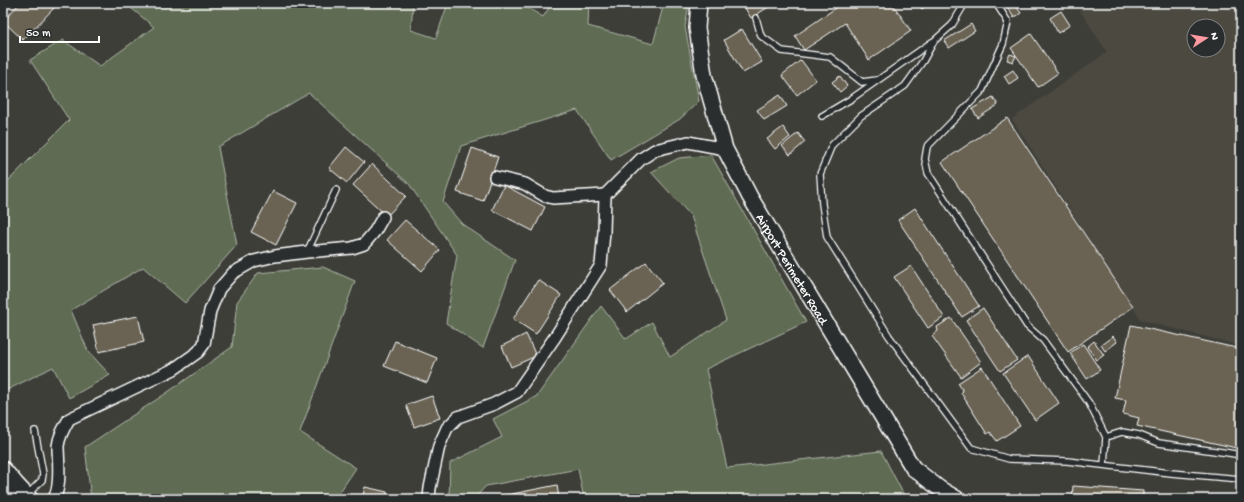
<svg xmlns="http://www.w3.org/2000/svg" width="1244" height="502" font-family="'Gochi Hand',sans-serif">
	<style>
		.built { fill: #4c4941; fill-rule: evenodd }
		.green { fill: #5f6c53; stroke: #afb6a9 }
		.building { fill: #6b6453; stroke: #fff }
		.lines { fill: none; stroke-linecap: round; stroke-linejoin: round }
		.lane-casing { stroke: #fff; stroke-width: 8 }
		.street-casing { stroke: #fff; stroke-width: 14 }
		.secondary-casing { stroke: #fff; stroke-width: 18 }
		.lane { stroke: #2a2d2e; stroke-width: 5.5 }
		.street { stroke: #2a2d2e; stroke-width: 11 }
		.secondary { stroke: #2a2d2e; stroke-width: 15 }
		.labels { text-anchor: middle; stroke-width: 3; stroke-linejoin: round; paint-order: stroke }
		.street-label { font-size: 13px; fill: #fff; stroke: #2a2d2e }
	</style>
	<rect width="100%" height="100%" fill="#3e3e39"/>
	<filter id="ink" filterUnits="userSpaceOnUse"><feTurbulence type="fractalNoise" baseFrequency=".025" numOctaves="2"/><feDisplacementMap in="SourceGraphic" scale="8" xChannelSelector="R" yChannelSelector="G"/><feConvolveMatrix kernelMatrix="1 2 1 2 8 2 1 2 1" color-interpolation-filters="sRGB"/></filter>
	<g filter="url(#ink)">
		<!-- built -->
		<path class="built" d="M1075 3H1241V346L1141 320 1012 119 1107 52ZM1194 26H1218V50H1194Z"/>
		<!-- green -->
		<g class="green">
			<path d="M125 3H413L411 30 436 38 448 3H520L543 17 552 3H589L588 26 653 44 664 3H689L685 27 699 101 680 119 611 160 577 110 461 146 443 202 462 224 515 260 483 348 446 323 457 255 409 184 309 93 218 147 237 245 185 303 143 267 71 310 88 351 110 375 69 398 53 367 3 392V186L69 120 30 60 63 40 100 66 154 27Z"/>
			<path d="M711 155 806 322 706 369 727 468 881 451 906 499H584L578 469 486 486 474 499H449L450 463 502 437 493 419 537 396 601 306 626 339 652 322 670 357 726 320 691 216 651 172 679 158Z"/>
			<path d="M323 267 355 281 300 432 356 468 335 499H91L85 447 168 392 232 347 237 302 258 273Z"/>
		</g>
		<!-- building -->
		<g class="building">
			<path d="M20 3H51L55 7 23 40 3 21Z"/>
			<path d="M742 3H768L770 6 751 18Z"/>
			<path d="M843 3H892L911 31 869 60 845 23 804 50 795 36Z"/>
			<path d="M917 3H930L922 9Z"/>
			<path d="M1005 3H1014L1021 13 1014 18Z"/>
			<path d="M1061 11 1070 25 1058 33 1050 18Z"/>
			<path d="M971 24 975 31 949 48 944 41Z"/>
			<path d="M742 29 762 62 743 73 724 40Z"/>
			<path d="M1031 34 1058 73 1038 87 1011 48Z"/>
			<path d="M1010 54 1016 56 1013 62 1007 60Z"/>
			<path d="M801 60 816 80 797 95 782 75Z"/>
			<path d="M1013 70 1018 78 1009 84 1004 76Z"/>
			<path d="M840 76 847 86 840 92 832 82Z"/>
			<path d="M780 95 787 106 764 120 757 110Z"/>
			<path d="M993 97 998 105 978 118 972 109Z"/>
			<path d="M1007 118 1133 307 1068 352 942 162Z"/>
			<path d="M783 127 790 137 775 149 767 139Z"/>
			<path d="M798 133 805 142 790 155 782 146Z"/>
			<path d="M346 147 364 162 347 183 329 168Z"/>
			<path d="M472 148 498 157 483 201 457 192Z"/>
			<path d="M372 164 406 196 387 216 353 185Z"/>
			<path d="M504 185 545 207 533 231 492 210Z"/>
			<path d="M273 191 297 203 276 245 251 232Z"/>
			<path d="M915 208 979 306 962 317 898 220Z"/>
			<path d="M405 220 440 250 422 271 387 240Z"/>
			<path d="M646 262 663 283 627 312 610 290Z"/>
			<path d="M911 266 944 317 928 328 894 277Z"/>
			<path d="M538 280 561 295 536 334 513 319Z"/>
			<path d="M983 308 1017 360 1000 371 966 320Z"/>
			<path d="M138 316 144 342 99 352 93 325Z"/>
			<path d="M951 318 981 362 961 377 932 336 938 331 937 327Z"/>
			<path d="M1131 325 1241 349V449L1137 426 1139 418 1123 414 1126 400 1115 398Z"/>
			<path d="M526 334 536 356 511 367 502 346Z"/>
			<path d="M1113 336 1117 342 1105 351 1101 345Z"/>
			<path d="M395 341 437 358 427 383 384 366Z"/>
			<path d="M1094 341 1104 355 1097 360 1087 347Z"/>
			<path d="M1083 344 1100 370 1087 379 1070 353Z"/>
			<path d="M1028 356 1059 403 1035 420 1003 373Z"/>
			<path d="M982 367 1020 426 997 441 990 432 987 434 961 393 963 391 958 383Z"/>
			<path d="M432 396 440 418 414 427 406 405Z"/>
			<path d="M557 485 559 499H487Z"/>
			<path d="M1073 486 1143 491V499H1072Z"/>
			<path d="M365 487 387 492 386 499H362Z"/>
		</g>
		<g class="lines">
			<!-- lane casing -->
			<g class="lane-casing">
				<g id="lane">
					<path d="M965 3 952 25 934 41 923 61 905 86 861 116 832 145 820 174 822 204 827 237 889 336 971 448 1009 459 1067 461 1171 473 1241 479"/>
					<path d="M996 3 1008 22 1003 44 982 91 927 147 925 159 928 173 1027 326 1043 340 1089 403 1106 437 1104 465"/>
					<path d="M756 18 761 36 782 51 830 57 862 82 877 80"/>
					<path d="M822 116 851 99 932 42"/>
					<path d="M307 252 336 190"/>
					<path d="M1106 437 1122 432 1139 435 1159 443 1229 453 1241 455"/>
					<path d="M27 495 42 480 43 474 35 431"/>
				</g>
			</g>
			<!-- street casing -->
			<g class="street-casing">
				<g id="street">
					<path d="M495 177 525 184 545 196 553 198 605 195"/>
					<path d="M5 499 16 484"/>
					<path d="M53 499C62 489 58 459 58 446 59 436 64 428 69 419L174 369 198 352 204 344 210 311 219 289 233 273 254 261 275 256 307 252 352 248 364 244 375 231 383 217"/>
					<path d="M429 499 430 488 439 446 447 428 458 417 494 404 517 392 555 337 601 265 604 232 605 195 641 159 655 150 688 142 725 149"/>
				</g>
			</g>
			<!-- secondary casing -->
			<g class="secondary-casing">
				<g id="secondary">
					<path id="s1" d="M699 3 697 28 704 75 725 149 750 197 913 468 940 489 957 499"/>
					<path d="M3 469 16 484 30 499"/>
				</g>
			</g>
			<!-- lane -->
			<use href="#lane" class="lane"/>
			<!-- street -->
			<use href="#street" class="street"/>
			<!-- secondary -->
			<use href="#secondary" class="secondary"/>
		</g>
	</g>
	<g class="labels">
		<!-- street labels -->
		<g class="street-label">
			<text dy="5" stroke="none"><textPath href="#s1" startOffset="287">Airport Perimeter Road</textPath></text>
		</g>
	</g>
	<!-- margin -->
	<rect width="1244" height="502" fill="none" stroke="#2a2d2e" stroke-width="16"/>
	<rect x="8" y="8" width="1228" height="486" fill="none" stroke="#fff" stroke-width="1.5" filter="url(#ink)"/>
	<!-- north arrow -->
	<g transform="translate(1206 38) rotate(78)"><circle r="19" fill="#2a2d2e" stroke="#7f8182"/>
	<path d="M0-3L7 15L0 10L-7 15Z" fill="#ff9aa2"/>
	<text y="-6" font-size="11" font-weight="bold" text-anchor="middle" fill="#ffffff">N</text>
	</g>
	<!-- scale -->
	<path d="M20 36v6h79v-6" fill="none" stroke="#ffffff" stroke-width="2"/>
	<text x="26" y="36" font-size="12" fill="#ffffff" stroke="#2a2d2e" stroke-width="3" paint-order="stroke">50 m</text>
</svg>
